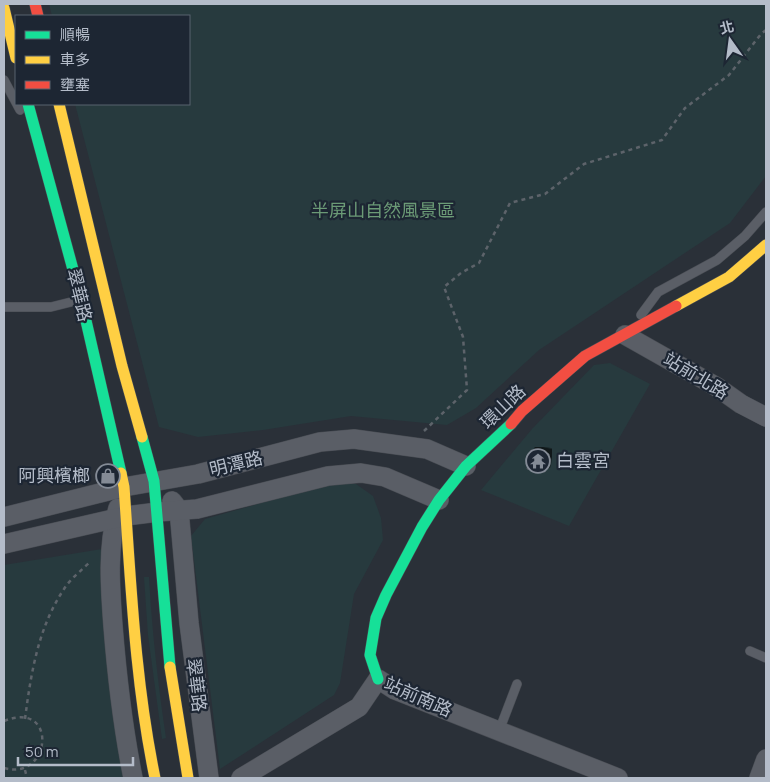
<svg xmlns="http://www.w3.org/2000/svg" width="770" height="782" font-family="Manrope,'Noto Sans TC',sans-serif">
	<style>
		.green { fill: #273a3e }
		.building { fill: #444950; stroke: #52575f; filter: url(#shadow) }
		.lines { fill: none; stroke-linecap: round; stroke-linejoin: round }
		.lane-casing { stroke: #484c53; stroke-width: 10 }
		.street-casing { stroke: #484c53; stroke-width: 20 }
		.fast-casing { stroke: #484c53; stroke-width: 12 }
		.slow-casing { stroke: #484c53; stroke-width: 12 }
		.jam-casing { stroke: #484c53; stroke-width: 12 }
		.path { stroke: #5d636a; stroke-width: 2.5; stroke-dasharray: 4 4; stroke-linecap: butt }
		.lane { stroke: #5a5e66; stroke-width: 9 }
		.street { stroke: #5a5e66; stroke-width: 19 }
		.fast { stroke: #16e098; stroke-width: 11 }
		.slow { stroke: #ffcf43; stroke-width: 11 }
		.jam { stroke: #f24e42; stroke-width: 11 }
		.labels { text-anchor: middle; stroke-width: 4.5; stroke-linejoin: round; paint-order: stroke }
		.park-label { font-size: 18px; fill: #6b9a76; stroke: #1d2633 }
		.street-label { font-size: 18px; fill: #b4bcc9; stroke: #1d2633 }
		.poi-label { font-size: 18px; fill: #b4bcc9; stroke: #1d2633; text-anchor: start }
	</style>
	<defs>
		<filter id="shadow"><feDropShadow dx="4.5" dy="-4.5" stdDeviation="0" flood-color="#0009"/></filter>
	</defs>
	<rect width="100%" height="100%" fill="#2a3038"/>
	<!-- green -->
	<g class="green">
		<path d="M49 4H766V176L730 223 539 350 476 408 447 425 351 416 263 430 198 437 159 427 75 104H189V16H52Z"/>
		<path d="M610 363 650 384 569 526 481 490 532 429 594 365Z"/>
		<path d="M337 483 356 484 373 496 381 518 383 540 354 594 340 683 334 695 220 769 191 536 205 519 293 494Z"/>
		<path d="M102 549 126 778H4V565Z"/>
		<path d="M144 577H149C152 631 158 684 166 738L162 739 148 635Z"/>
	</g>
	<!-- building -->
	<path class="building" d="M531 450 549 454 545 472 527 469Z"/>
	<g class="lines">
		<!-- lane casing -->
		<g class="lane-casing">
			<g id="lane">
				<path d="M4 80 20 110"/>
				<path d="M4 307H51L79 300"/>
				<path d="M641 315 658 292 717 260 745 236 766 212"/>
				<path d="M750 651 766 658"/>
				<path d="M499 731 517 684"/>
			</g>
		</g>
		<!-- street casing -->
		<g class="street-casing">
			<g id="street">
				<path d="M625 335 717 387 741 404 766 417"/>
				<path d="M172 501 179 510 189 623 209 778"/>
				<path d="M118 508C107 547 110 586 113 626 117 677 123 728 133 778"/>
				<path d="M4 517 124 487 198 474 320 442 354 439 427 449 466 466"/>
				<path d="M4 544 126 516 158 512 197 509 328 476 361 473 385 477 439 500"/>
				<path d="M241 778 359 707 378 679 395 690 618 778"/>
				<path d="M759 778 766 759"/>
			</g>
		</g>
		<!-- fast casing -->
		<g class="fast-casing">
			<g id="fast">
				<path d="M28 104 81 299 121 473"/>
				<path d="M142 437 154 481 170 667"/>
				<path d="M378 679 370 655 376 618 386 595 422 527 439 500 466 466 511 424"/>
			</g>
		</g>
		<!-- slow casing -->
		<g class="slow-casing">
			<g id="slow">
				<path d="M4 8 16 58"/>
				<path d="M59 104 122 366 142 437"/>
				<path d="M676 306 729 277 766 245"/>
				<path d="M121 473 124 487C131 584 135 682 155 778"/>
				<path d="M170 667 188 778"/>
			</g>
		</g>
		<!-- jam casing -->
		<g class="jam-casing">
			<g id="jam">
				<path d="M35 4 38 16"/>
				<path d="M511 424 522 411 585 356 676 306"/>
			</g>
		</g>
		<!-- path -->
		<g class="path">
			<path d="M424 431 467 390 463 337 444 287 461 273 479 263 510 203 545 194 584 164 662 140 685 108 729 75 761 34 766 30"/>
			<path d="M25 719C31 673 38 628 64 589 70 579 82 570 91 561"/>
			<path d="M4 721C59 699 51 782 4 768"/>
			<path d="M25 770 27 778"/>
		</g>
		<!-- lane -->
		<use href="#lane" class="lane"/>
		<!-- street -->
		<use href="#street" class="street"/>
		<!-- fast -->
		<use href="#fast" class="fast"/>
		<!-- slow -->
		<use href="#slow" class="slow"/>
		<!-- jam -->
		<use href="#jam" class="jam"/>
	</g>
	<!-- icons -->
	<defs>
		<g id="temple-ring" transform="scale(1.25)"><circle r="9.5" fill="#1d2633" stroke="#848b96" stroke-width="1.5"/><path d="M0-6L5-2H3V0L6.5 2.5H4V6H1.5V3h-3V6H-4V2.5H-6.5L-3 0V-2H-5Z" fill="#848b96"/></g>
		<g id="shop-ring" transform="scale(1.25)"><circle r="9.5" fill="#1d2633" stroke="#848b96" stroke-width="1.5"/><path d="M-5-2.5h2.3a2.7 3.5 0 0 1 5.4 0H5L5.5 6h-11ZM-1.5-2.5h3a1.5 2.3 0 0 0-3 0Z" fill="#848b96"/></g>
	</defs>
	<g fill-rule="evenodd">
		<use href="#temple-ring" x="538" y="461"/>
		<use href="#shop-ring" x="108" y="476"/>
	</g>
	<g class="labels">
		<!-- park labels -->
		<g class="park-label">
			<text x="383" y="217">半屏山自然風景區</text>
		</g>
		<!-- street labels -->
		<g class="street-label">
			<text transform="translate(79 295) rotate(76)" y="6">翠華路</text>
			<text transform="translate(696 376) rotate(31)" y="6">站前北路</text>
			<text transform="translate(503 407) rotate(-44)" y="6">環山路</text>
			<text transform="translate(236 464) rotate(-14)" y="6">明潭路</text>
			<text transform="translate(196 685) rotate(83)" y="6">翠華路</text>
			<text transform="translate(418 697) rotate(24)" y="6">站前南路</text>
		</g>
		<!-- poi labels -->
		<g class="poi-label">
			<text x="556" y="467">白雲宮</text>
			<text x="90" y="482" text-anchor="end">阿興檳榔</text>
		</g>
	</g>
	<!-- border -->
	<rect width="770" height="782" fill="none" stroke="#b4bcc9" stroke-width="10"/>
	<!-- legend -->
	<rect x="15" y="15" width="175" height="90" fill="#1d2633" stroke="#59626f"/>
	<rect x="25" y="31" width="25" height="8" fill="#16e098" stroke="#59626f"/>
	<text x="60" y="40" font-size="15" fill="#b4bcc9">順暢</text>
	<rect x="25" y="56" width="25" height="8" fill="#ffcf43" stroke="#59626f"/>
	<text x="60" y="65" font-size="15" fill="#b4bcc9">車多</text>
	<rect x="25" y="81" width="25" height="8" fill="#f24e42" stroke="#59626f"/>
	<text x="60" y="90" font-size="15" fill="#b4bcc9">壅塞</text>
	<!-- north arrow -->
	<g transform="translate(730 40) rotate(346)" stroke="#1d2633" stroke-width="4" paint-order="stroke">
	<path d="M0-4L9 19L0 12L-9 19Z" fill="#b4bcc9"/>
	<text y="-8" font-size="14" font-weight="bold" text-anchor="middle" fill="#b4bcc9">北</text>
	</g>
	<!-- scale -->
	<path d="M18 757v8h115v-8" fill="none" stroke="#b4bcc9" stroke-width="2.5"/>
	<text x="25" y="757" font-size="15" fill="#b4bcc9" stroke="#1d2633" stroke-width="4" paint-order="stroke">50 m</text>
</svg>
